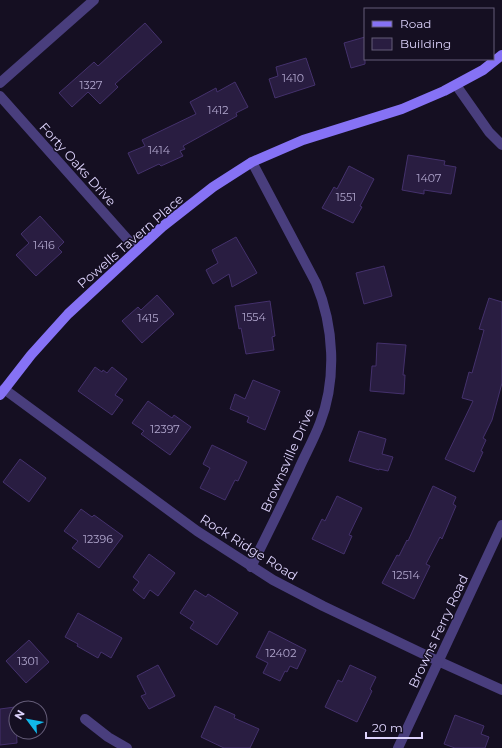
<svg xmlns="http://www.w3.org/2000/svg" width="502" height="748" font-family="Montserrat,sans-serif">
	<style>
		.building { fill: #291d41; stroke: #44316c }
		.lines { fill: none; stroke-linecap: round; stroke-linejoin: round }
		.street { stroke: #493e7d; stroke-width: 10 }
		.secondary { stroke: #8672f5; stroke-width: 10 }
		.labels { text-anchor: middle; stroke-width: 3; stroke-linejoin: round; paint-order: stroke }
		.number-label { font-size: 11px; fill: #b0a6cd }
		.street-label { font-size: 13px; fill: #ddd3fc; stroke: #150f22 }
	</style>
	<rect width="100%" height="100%" fill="#150f22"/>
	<!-- building -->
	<g class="building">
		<path d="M145 23 162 42 115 84 118 87 100 104 88 92 72 107 59 93 94 62 98 66Z"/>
		<path d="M365 37V64L351 68 344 43Z"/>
		<path d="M306 58 315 85 275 98 269 79 278 76 276 67Z"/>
		<path d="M235 82 248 107 236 113 237 116 183 146 185 149 180 151 183 156 161 166 159 164 138 174 128 153 145 146 142 140 196 114 190 102 216 88 217 92Z"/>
		<path d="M408 155 445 161 444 165 456 167 451 194 424 190V194L402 190Z"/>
		<path d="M349 166 374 179 360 206 362 207 353 223 322 208 334 187 337 189Z"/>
		<path d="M40 216 64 242 58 248 62 252 36 276 16 255 29 243 21 234Z"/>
		<path d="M236 237 257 273 232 287 229 274 213 284 206 270 218 263 212 250Z"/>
		<path d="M384 266 392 296 364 304 356 273Z"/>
		<path d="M157 295 174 314 142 343 122 321 138 307 141 310Z"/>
		<path d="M489 298 502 302V383L492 420 483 438 486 440 481 451 483 452 474 472 445 459 473 401 462 398 469 372 472 373 484 330 479 329Z"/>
		<path d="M270 301 275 336 272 337 274 350 246 354 241 328 239 329 235 306Z"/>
		<path d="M377 343 406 345 403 375H405L404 394 370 391 372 366H376Z"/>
		<path d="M95 367 102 372 103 370 107 373 112 367 127 379 115 395 123 400 112 415 78 391Z"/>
		<path d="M253 380 280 391 265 430 247 422 249 417 230 409 235 394 245 399Z"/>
		<path d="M148 401 172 418 174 415 191 427 170 455 141 434 144 431 132 423Z"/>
		<path d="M359 431 386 439 382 454 393 457 388 471 379 469V470L349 461Z"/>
		<path d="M212 445 247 462 238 481 235 480 225 500 200 488 210 468 203 464Z"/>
		<path d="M20 459 46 478 29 502 3 482Z"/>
		<path d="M433 486 456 497 453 504 456 506 442 539 440 537 426 564 430 566 414 599 382 583 397 555 399 556 407 540 408 541Z"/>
		<path d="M337 496 362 508 349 535 352 536 344 554 312 539 322 519 325 521Z"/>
		<path d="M81 509 92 517 94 515 123 536 99 568 72 548 78 541 64 531Z"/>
		<path d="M149 554 175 573 158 596 150 590 144 599 133 590 139 582 133 577Z"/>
		<path d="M195 590 206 597 208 594 238 613 217 645 190 628 194 622 180 613Z"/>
		<path d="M78 613 122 638 111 658 101 652 98 658 77 646 78 644 65 637Z"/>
		<path d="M269 631 306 650 297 669 290 666 287 672 285 671 280 681 263 673 268 663 256 657Z"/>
		<path d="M29 640 49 662 26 683 6 661Z"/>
		<path d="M158 665 175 696 149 709 141 696 146 694 137 676Z"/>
		<path d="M350 665 376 677 370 689 372 691 357 722 325 707 338 680 342 682Z"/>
		<path d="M215 706 235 715 234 718 259 729 250 748H224L201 737Z"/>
		<path d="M15 707 17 743 0 745V709Z"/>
		<path d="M455 715 484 726 481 734 489 737 485 748H455L444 744Z"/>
	</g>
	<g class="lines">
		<!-- street -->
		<g class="street">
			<path d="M0 83 94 0"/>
			<path d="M456 85 489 132 502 145"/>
			<path d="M0 96 137 250"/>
			<path d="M4 389 197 531 273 580 323 606 438 661 502 690"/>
			<path d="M251 567C267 535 283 503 298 471 305 455 314 439 320 423 337 379 334 326 316 283L252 162"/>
			<path d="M85 719 108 737 127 748"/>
			<path d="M398 748 502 525"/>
		</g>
		<!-- secondary -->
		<path class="secondary" d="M0 395 31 355 68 314 162 227 213 187 252 162 303 140 402 109 444 91 483 70 502 55"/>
	</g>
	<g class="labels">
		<!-- number labels -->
		<g class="number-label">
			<text x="293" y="82">1410</text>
			<text x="91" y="89">1327</text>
			<text x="218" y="114">1412</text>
			<text x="159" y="154">1414</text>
			<text x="429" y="182">1407</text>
			<text x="346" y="201">1551</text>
			<text x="44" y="249">1416</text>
			<text x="254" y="321">1554</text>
			<text x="148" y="322">1415</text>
			<text x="165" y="433">12397</text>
			<text x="98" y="543">12396</text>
			<text x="406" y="579">12514</text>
			<text x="281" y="657">12402</text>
			<text x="28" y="665">1301</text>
		</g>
		<!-- street labels -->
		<g class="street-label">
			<text transform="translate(78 164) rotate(48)" y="5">Forty Oaks Drive</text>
			<text transform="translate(130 241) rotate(-41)" y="5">Powells Tavern Place</text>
			<text transform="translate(287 460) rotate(-66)" y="5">Brownsville Drive</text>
			<text transform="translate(249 547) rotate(32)" y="5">Rock Ridge Road</text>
			<text transform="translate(438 631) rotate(-65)" y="5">Browns Ferry Road</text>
		</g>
	</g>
	<!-- legend -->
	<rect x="364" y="8" width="130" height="52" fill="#150f22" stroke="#655d79"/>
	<rect x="372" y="21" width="20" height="6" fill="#8672f5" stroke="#655d79"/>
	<text x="400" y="28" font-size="12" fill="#ddd3fc">Road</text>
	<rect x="372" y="38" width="20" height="12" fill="#291d41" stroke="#655d79"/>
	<text x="400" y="48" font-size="12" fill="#ddd3fc">Building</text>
	<!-- north arrow -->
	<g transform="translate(28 720) rotate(302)"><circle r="19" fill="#150f22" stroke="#655d79"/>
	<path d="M0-3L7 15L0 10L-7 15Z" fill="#11b8ea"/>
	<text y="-6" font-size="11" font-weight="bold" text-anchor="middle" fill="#ddd3fc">N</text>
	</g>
	<!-- scale -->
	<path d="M366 732v6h56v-6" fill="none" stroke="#ddd3fc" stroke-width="2"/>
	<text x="372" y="732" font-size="12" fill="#ddd3fc" stroke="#150f22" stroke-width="3" paint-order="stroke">20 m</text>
</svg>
